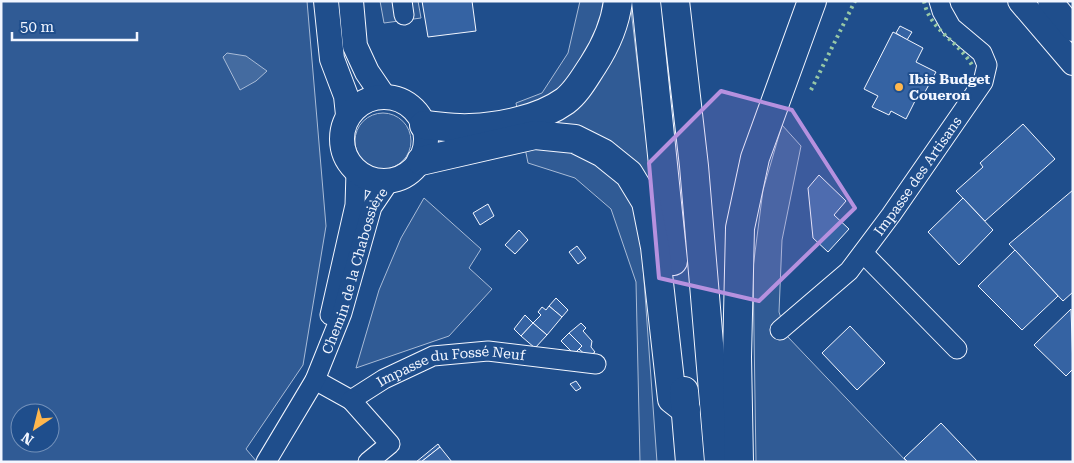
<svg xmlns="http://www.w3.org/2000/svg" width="1074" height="463" font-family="'Roboto Serif',serif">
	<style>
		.built { fill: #305b95; stroke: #a8bbd7; fill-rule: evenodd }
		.water { fill: #446ba0; stroke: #a8bbd7 }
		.building { fill: #3563a3; stroke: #f2f6ff }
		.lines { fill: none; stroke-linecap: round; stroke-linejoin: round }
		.minor-casing { stroke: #f2f6ff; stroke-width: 21 }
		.major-casing { stroke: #f2f6ff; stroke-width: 26 }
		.highway-casing { stroke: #f2f6ff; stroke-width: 30 }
		.minor { stroke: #1f4e8c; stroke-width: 19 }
		.major { stroke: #1f4e8c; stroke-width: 24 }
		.highway { stroke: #1f4e8c; stroke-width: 28 }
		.hedge { stroke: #97c8a6; stroke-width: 4; stroke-dasharray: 2.5 4; stroke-linecap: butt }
		.marked { fill: #b691df; fill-opacity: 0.2; stroke: #b691df; stroke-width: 4; stroke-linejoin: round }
		.poi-dot { fill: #ffb74d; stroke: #1f4e8c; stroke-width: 2 }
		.labels { text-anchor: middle; stroke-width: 4; stroke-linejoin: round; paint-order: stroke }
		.poi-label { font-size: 14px; font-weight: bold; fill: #f2f6ff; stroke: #1f4e8c; text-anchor: start }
		.street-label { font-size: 14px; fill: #f2f6ff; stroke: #1f4e8c }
	</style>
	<rect width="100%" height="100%" fill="#1f4e8c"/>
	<!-- built -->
	<g class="built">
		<path d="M1 1H307L326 226 303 365 246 449 257 462H1ZM20 413H50V443H20Z"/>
		<path d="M380 1H418L421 18 384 23Z"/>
		<path d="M580 1H630L651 180 642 252 657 462H640L636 282 611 209 575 178 528 163 516 103 542 93 568 53Z"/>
		<circle cx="383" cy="141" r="28"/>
		<path d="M782 125 801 146 782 240 779 312 787 336 907 462H756L753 268 763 190Z"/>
		<path d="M424 198 481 249 469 268 492 289 449 336 356 368 379 290 401 238Z"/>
	</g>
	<!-- water -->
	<path class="water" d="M227 53 246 56 267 71 256 81 240 90 223 57Z"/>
	<!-- building -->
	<g class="building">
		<path d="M422 1H472L476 31 428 37Z"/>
		<path d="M900 26 912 32 907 40 896 33Z"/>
		<path d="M893 32 923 48 916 62 936 72 921 99 917 97 906 119 891 111 889 115 872 107 878 96 864 89Z"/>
		<path d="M1023 124 1055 159 985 221 956 191 983 167 980 163Z"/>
		<path d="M819 175 846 201 834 215 849 229 828 252 813 238 808 188Z"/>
		<path d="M1073 190V292L1063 301 1009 244Z"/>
		<path d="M963 198 993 230 959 265 928 232Z"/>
		<path d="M488 204 494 216 480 225 473 213Z"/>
		<path d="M519 230 528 240 515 254 505 245Z"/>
		<path d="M577 246 586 258 578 264 569 252Z"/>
		<path d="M1015 250 1058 296 1022 330 978 286Z"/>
		<path d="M556 298 568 310 562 317 549 306Z"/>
		<path d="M549 306 562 317 547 335 533 323 541 315 538 312 542 307 546 310Z"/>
		<path d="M1071 309 1073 369 1066 376 1034 345Z"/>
		<path d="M525 315 533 323 521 336 514 329Z"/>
		<path d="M533 323 547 335 535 348 521 336Z"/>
		<path d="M581 323 586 328 583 331 592 341 591 347 595 352 588 357 579 349 582 346 569 333Z"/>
		<path d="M850 326 885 363 857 390 822 353Z"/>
		<path d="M569 333 582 346 574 354 561 341Z"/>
		<path d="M576 381 581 388 576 391 570 384Z"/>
		<path d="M941 423 978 462H908L904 458Z"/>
		<path d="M438 444 440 447 421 462H416Z"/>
		<path d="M440 447 452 462H421Z"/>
	</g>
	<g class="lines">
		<!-- minor casing -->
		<g class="minor-casing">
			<g id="minor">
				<path d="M402 1 404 15"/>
				<path d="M863 253 957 349"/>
				<path d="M330 315 355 205 356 172"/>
				<path id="s1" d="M780 330 849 271 891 215 983 82 987 65 982 53 951 27 942 11 939 1"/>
				<path id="s2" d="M315 380 351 400 384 379 433 356 488 351 596 364"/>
				<path d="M351 400 390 444 368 462"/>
				<path id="s3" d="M266 462 315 380 342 313 372 207 389 182"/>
			</g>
		</g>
		<!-- major casing -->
		<g class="major-casing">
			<g id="major">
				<path d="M326 1 332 59 346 96 348 115"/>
				<path d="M351 1 355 46 367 72 384 97"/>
				<path d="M1020 1 1073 63"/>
				<path d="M1050 1 1073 29"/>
				<circle cx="384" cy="139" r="42"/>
			</g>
		</g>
		<!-- highway casing -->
		<g class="highway-casing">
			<g id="highway">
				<path d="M646 1 673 261"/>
				<path d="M675 1 694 166 719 462"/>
				<path d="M424 125C439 126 455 129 470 128 500 127 540 119 565 101 577 92 585 77 593 65 606 45 615 25 618 1"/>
				<path d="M421 161 535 135 575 139 603 153 629 174 646 202 655 247 672 399 686 410"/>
				<path d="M684 391 690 462"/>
				<path d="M739 462 737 357 740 228 755 158 812 1"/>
			</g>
		</g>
		<!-- minor -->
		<use href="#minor" class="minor"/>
		<!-- major -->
		<use href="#major" class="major"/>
		<!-- highway -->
		<use href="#highway" class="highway"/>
		<!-- hedge -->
		<g class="hedge">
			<path d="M924 1C929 30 960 42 973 67"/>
			<path d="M811 90 855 1"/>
		</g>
	</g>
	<!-- marked area -->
	<path class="marked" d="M721 91 792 110 855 208 759 301 659 278 649 163Z"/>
	<!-- markers -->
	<circle class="poi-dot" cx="899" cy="87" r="5"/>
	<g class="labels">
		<!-- poi labels -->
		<g class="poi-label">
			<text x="909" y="84">Ibis Budget<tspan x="909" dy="16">Coueron</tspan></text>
		</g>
		<!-- street labels -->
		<g class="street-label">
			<text dy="5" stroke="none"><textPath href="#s1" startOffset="208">Impasse des Artisans</textPath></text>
			<text dy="5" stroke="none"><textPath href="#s3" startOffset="212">Chemin de la Chabossière</textPath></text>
			<text dy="5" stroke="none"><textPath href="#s2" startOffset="150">Impasse du Fossé Neuf</textPath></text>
		</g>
	</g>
	<!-- border -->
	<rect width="1074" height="463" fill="none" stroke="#f2f6ff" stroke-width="5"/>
	<!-- north arrow -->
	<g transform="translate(35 428) rotate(215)"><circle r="24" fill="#1f4e8c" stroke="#7391ba"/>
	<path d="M0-4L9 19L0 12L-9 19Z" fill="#ffb74d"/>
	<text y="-8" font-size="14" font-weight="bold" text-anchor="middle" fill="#f2f6ff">N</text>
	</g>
	<!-- scale -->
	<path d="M12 32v8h125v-8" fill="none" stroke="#f2f6ff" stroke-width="2.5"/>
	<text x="20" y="32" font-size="15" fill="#f2f6ff" stroke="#1f4e8c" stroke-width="4" paint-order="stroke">50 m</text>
</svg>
